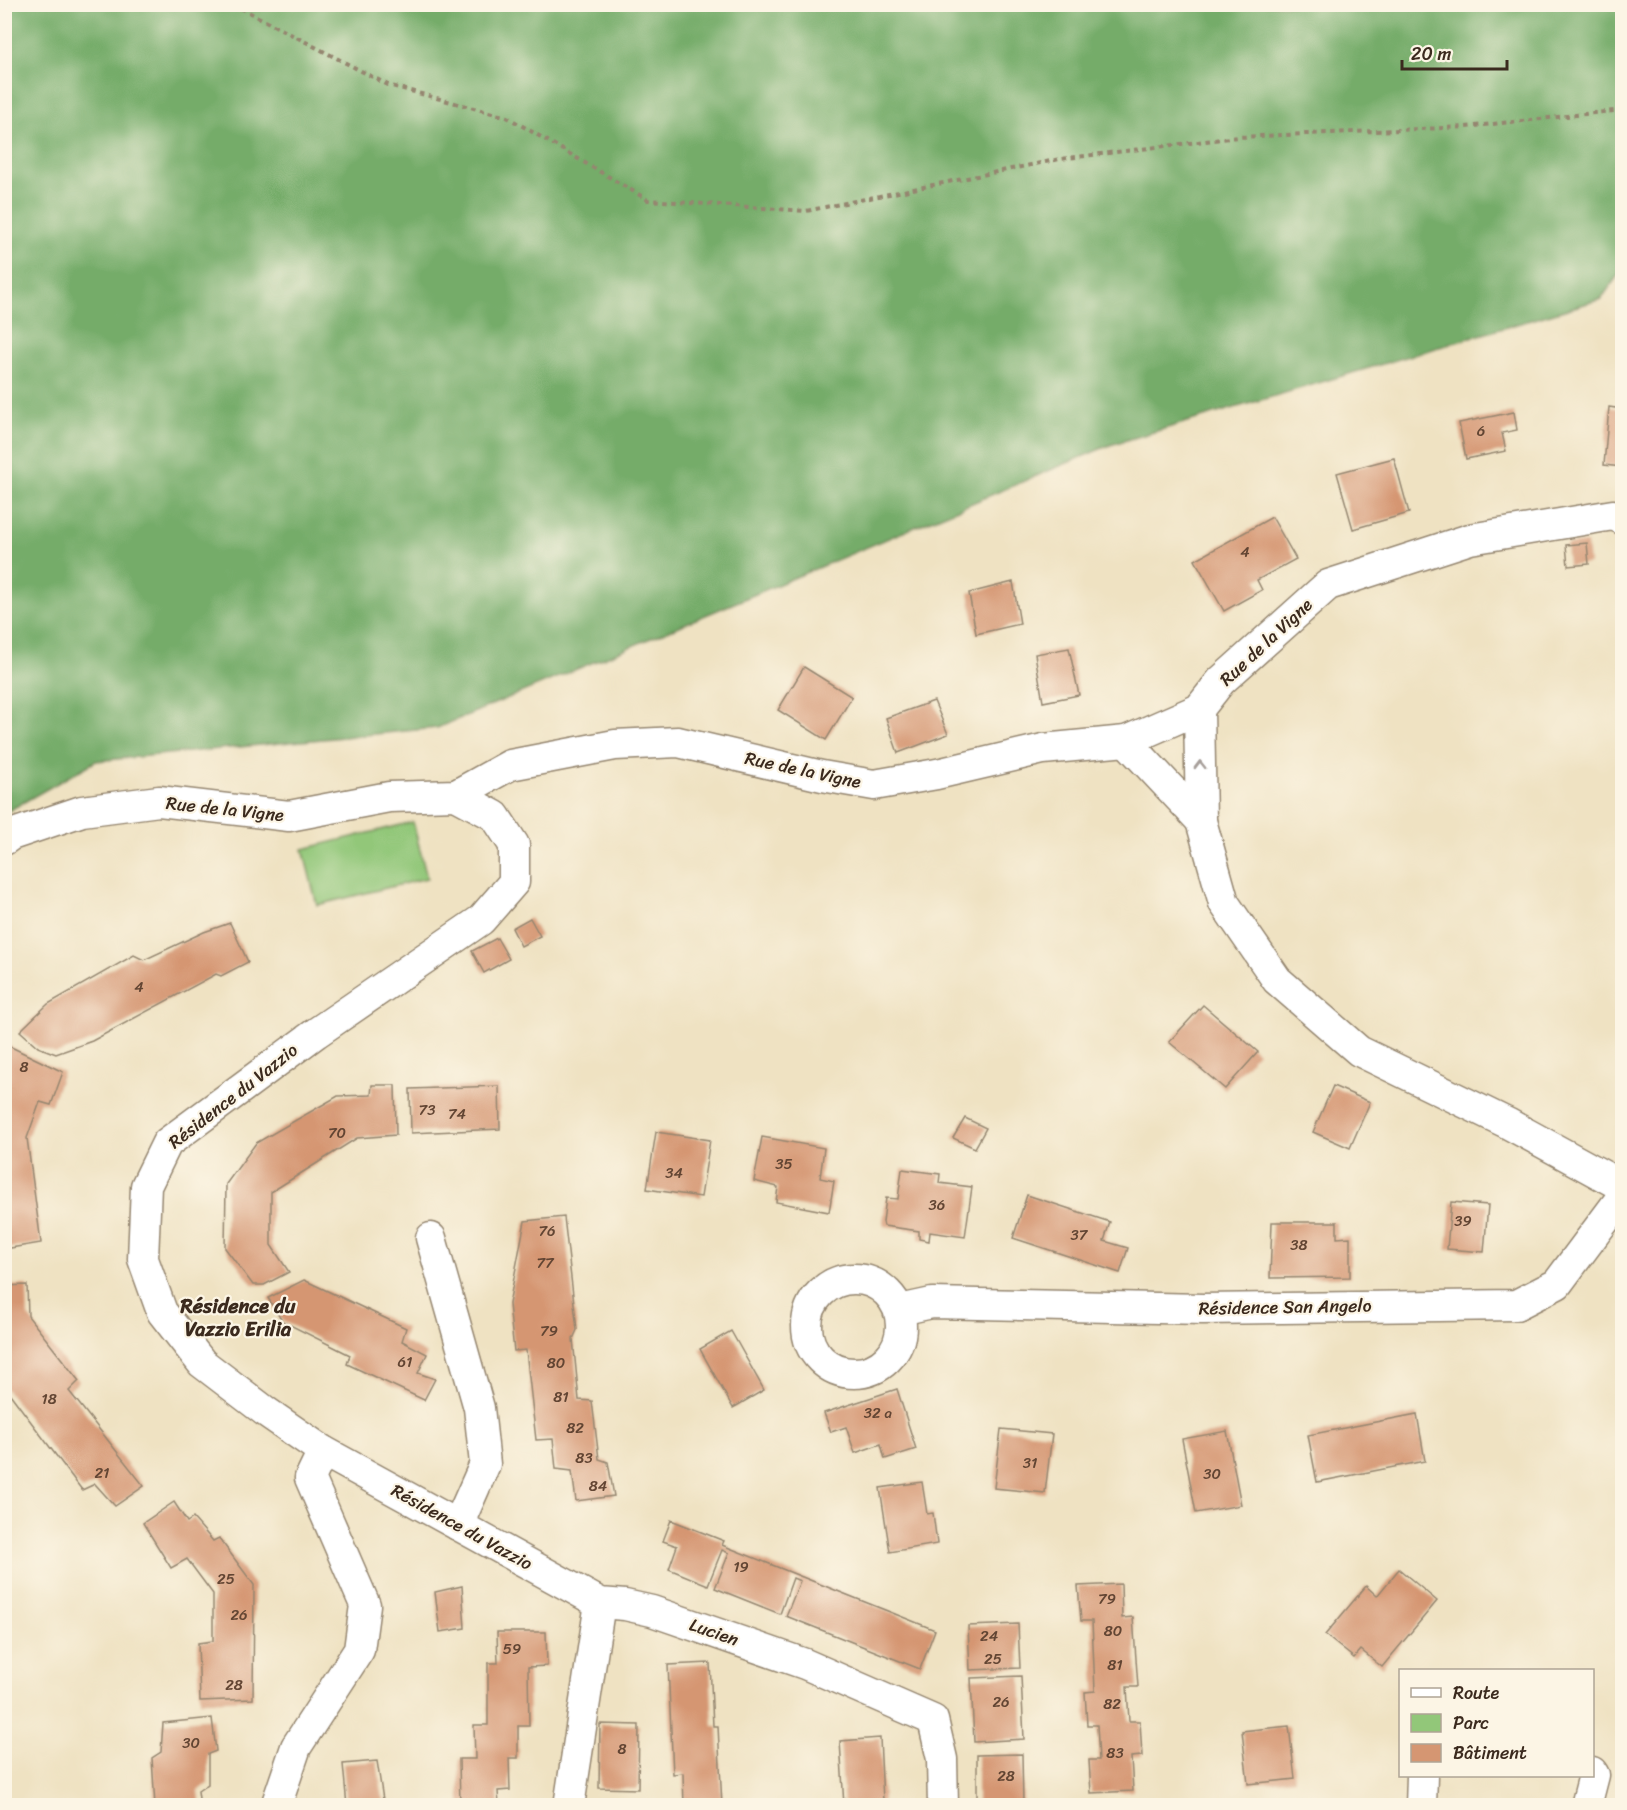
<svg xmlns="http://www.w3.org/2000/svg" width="1627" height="1810" font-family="Sriracha,sans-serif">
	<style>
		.green { fill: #92c779; stroke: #66784c; stroke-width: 1.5 }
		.forest { fill: #75ac69; stroke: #586b44; stroke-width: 1.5 }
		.building { fill: #d59672 }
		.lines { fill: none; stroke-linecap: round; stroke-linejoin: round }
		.minor-casing { stroke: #958670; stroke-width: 33 }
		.path { stroke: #958670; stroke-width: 4; stroke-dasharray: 4.5 4.5; stroke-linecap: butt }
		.minor { stroke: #fff; stroke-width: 30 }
		.oneway { stroke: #a79f9a }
		.labels { text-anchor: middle; stroke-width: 4.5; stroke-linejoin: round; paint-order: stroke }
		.number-label { font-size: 15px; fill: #624533 }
		.street-label { font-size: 18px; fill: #3b2a1e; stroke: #fcf5e5 }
		.neighbourhood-label { font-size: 20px; font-weight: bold; fill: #3b2a1e; stroke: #fcf5e5 }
	</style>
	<rect width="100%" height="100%" fill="#fcf5e5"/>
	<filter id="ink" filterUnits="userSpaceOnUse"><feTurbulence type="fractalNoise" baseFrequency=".0167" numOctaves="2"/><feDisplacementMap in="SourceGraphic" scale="12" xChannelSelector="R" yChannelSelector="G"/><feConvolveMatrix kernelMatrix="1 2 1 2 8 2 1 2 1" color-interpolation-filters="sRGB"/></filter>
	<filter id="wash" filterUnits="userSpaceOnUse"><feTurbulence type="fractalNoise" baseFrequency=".008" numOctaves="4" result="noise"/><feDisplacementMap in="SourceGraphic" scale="24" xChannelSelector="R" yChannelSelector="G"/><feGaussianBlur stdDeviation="1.35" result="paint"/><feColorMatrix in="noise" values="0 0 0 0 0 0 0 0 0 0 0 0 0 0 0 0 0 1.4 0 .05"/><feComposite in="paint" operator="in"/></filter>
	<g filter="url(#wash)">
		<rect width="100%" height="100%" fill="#efe2c2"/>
		<!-- green -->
		<path class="green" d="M413 822 427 878 317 905 303 849Z"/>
		<!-- forest -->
		<path class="forest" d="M5 4 1622 5V270L1601 299 1110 445 437 728 96 761 5 813Z"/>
		<g id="blocks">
			<!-- building -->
			<g class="building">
				<path d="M1609 407 1622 409V467L1604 465Z"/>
				<path d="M1514 412 1517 430 1502 433 1506 451 1466 459 1459 423Z"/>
				<path d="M1394 458 1409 513 1353 529 1337 473Z"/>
				<path d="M1272 517 1296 559 1257 580 1262 590 1224 611 1195 560Z"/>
				<path d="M1587 543 1589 564 1568 566 1566 545Z"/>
				<path d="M1013 582 1020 624 976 634 969 593Z"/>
				<path d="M1069 648 1079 695 1043 702 1035 654Z"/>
				<path d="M804 667 852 697 826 740 778 710Z"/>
				<path d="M934 701 948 734 898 753 886 718Z"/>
				<path d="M530 918 540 936 521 946 512 928Z"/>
				<path d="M230 923 248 962 221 976 216 974 92 1041 56 1054 38 1047 20 1031 48 1004 134 955 144 960 204 932Z"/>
				<path d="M497 938 509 959 484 973 472 951Z"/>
				<path d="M1203 1005 1258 1052 1225 1089 1169 1042Z"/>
				<path d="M9 1046 63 1072 51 1105 40 1102 27 1138 41 1243 4 1249V1055Z"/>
				<path d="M372 1085H395L396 1135 357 1138 271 1192V1245L289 1272 264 1285H253L225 1248 226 1184 256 1143 338 1096 371 1095Z"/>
				<path d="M499 1086 500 1129 411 1133 410 1089Z"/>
				<path d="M1333 1086 1370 1102 1350 1148 1313 1132Z"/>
				<path d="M965 1118 986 1128 975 1148 953 1138Z"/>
				<path d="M656 1132 710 1140 701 1197 647 1189Z"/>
				<path d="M762 1137 824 1148 820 1178 834 1181 829 1212 776 1202 778 1187 754 1181Z"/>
				<path d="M902 1169 940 1174 939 1183 972 1187 965 1237 930 1232 929 1241 919 1239V1231L884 1226 883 1222 886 1198 898 1199Z"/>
				<path d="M1027 1195 1110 1222 1104 1241 1128 1248 1120 1273 1013 1238Z"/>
				<path d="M1451 1202 1488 1205 1484 1252 1447 1249Z"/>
				<path d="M564 1217 577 1330 573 1339 579 1400 592 1401 599 1459 608 1462 614 1496 576 1501 572 1471 556 1469 553 1439 536 1440 526 1350 514 1351 509 1304 525 1221Z"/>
				<path d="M1272 1222H1337V1238L1350 1237V1277L1270 1278Z"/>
				<path d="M304 1280 406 1328 402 1341 427 1354 418 1373 435 1379 424 1400 347 1364 350 1355 282 1321 268 1298Z"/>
				<path d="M27 1285 28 1316 79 1381 69 1391 144 1486 115 1506 95 1484 82 1490 4 1386V1357L7 1355V1344L4 1341V1286Z"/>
				<path d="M731 1331 764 1390 733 1408 700 1349Z"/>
				<path d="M897 1389 916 1449 885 1459 881 1444 855 1453 846 1427 831 1432 824 1413Z"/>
				<path d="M1417 1414 1425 1461 1317 1482 1308 1435Z"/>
				<path d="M1001 1429 1052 1434 1045 1493 994 1488Z"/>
				<path d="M1227 1431 1241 1505 1196 1513 1182 1439Z"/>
				<path d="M922 1482 927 1514 933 1513 937 1544 890 1552 880 1488Z"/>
				<path d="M174 1502 187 1522 193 1518 213 1541 219 1538 254 1585 253 1699 200 1701 198 1643 213 1641V1594L187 1559 171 1568 143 1523Z"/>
				<path d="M671 1520 724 1541 722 1545 935 1630 920 1669 786 1616 800 1581 793 1578 780 1614 715 1588 729 1553 722 1550 708 1585 669 1569 677 1546 663 1541Z"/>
				<path d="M1399 1569 1437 1601 1382 1667 1361 1650 1354 1658 1325 1635 1366 1586 1377 1596Z"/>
				<path d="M1121 1584 1122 1618 1133 1617 1138 1687H1127L1129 1721H1140L1142 1756 1131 1757 1133 1791 1091 1793 1089 1760H1099L1097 1725H1087L1085 1692 1095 1691 1092 1621H1081L1078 1586Z"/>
				<path d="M462 1586 465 1628 440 1632 435 1592Z"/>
				<path d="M1018 1624 1020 1668 970 1670 968 1626Z"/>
				<path d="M497 1632H546L547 1666 528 1667 529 1726H518V1758H509L510 1790 498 1791 499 1806H460L459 1759H475L474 1725H488V1663H498Z"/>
				<path d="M710 1663 713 1726H718L722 1806H684L683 1773 673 1774 668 1665Z"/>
				<path d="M1021 1676 1024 1739 974 1742 971 1678Z"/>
				<path d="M212 1718 216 1751 208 1754V1784L198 1791 200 1806H155L152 1758 161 1752 163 1723Z"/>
				<path d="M600 1724 639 1725 638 1789 599 1788Z"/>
				<path d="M1289 1726 1295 1779 1248 1784 1242 1731Z"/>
				<path d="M880 1738 883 1801 880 1806H844L840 1741Z"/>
				<path d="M1022 1754 1023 1806H977V1755Z"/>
				<path d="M377 1761 384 1806H347L343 1764Z"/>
			</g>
		</g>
	</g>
	<g filter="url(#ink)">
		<use href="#blocks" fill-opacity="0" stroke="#958670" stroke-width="1.5"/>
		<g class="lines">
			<!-- minor casing -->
			<g class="minor-casing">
				<g id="minor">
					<path d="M1199 709 1201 821 1224 903 1277 980 1359 1051 1507 1123 1622 1186"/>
					<path d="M1126 741 1201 821"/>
					<path d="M456 795 495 816 514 845V882L481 920 316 1033 167 1143 146 1186 143 1259 162 1312 202 1363 265 1411 323 1451 600 1603 625 1605 652 1611 805 1664 933 1720 942 1759 943 1806"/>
					<path d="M4 840 11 835 82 811 159 801 289 816 389 797 456 795 510 765 615 745 678 742 822 776 874 785 937 774 1043 749 1126 741 1199 709 1221 681 1328 585 1470 539 1613 515 1622 519"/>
					<path d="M431 1238 479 1408 485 1464 458 1525"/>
					<circle cx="854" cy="1326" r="47"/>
					<path d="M900 1310 932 1303 1203 1309 1516 1305 1557 1284 1622 1197"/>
					<path d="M276 1806 296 1747 359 1650 365 1605 310 1478 323 1451"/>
					<path d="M569 1806 600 1603"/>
					<path d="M1421 1806 1422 1776"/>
					<path d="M1586 1806 1594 1775 1592 1772"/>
				</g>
			</g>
			<!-- path -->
			<path class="path" d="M233 4 388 85 507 117 648 200 806 211 1060 159 1238 137 1466 127 1622 110"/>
			<!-- minor -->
			<use href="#minor" class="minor"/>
		</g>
		<!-- one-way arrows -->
		<defs><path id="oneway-chevron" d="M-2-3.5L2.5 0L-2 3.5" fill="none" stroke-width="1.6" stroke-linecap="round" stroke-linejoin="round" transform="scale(1.5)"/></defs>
		<use class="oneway" href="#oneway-chevron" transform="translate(1200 765) rotate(-91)"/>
	</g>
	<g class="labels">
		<!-- number labels -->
		<g class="number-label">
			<text x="1481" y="436">6</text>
			<text x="1245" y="557">4</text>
			<text x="139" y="992">4</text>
			<text x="24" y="1072">8</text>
			<text x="427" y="1115">73</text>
			<text x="457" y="1119">74</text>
			<text x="337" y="1138">70</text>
			<text x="784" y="1169">35</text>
			<text x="674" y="1178">34</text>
			<text x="937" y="1210">36</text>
			<text x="1463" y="1226">39</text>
			<text x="547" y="1236">76</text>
			<text x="1079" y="1240">37</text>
			<text x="1299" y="1250">38</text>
			<text x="545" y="1268">77</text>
			<text x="549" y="1336">79</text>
			<text x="405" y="1367">61</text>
			<text x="556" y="1368">80</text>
			<text x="561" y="1402">81</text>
			<text x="49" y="1404">18</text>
			<text x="878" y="1418">32 a</text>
			<text x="575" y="1433">82</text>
			<text x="584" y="1463">83</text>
			<text x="1030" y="1468">31</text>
			<text x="102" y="1478">21</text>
			<text x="1212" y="1479">30</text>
			<text x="598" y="1491">84</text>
			<text x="741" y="1572">19</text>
			<text x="226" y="1584">25</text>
			<text x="1107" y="1604">79</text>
			<text x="239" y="1620">26</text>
			<text x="1113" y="1636">80</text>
			<text x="989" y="1641">24</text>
			<text x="512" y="1654">59</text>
			<text x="993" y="1664">25</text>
			<text x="1115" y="1670">81</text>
			<text x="234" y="1690">28</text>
			<text x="1001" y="1707">26</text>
			<text x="1112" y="1709">82</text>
			<text x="191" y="1748">30</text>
			<text x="622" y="1754">8</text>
			<text x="1115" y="1758">83</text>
			<text x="1006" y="1781">28</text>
		</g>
		<!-- street labels -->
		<g class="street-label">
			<text transform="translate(1266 642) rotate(-43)" y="6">Rue de la Vigne</text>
			<text transform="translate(803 770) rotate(12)" y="6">Rue de la Vigne</text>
			<text transform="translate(225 809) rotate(6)" y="6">Rue de la Vigne</text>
			<text transform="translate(233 1096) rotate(-38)" y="6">Résidence du Vazzio</text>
			<text transform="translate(1285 1307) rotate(-1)" y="6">Résidence San Angelo</text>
			<text transform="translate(462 1527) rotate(29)" y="6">Résidence du Vazzio</text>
			<text transform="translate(714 1632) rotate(19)" y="6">Lucien</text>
		</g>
		<!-- neighbourhood labels -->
		<g class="neighbourhood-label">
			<text x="238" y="1313">Résidence du<tspan x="238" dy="23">Vazzio Erilia</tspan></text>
		</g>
	</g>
	<!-- margin -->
	<rect width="1627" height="1810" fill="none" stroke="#fcf5e5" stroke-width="24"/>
	<!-- legend -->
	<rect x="1399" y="1669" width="195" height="108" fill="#fcf5e5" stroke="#afa495" stroke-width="1.5"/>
	<rect x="1411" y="1688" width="30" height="9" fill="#ffffff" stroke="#afa495" stroke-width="1.5"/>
	<text x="1453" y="1699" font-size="18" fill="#3b2a1e">Route</text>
	<rect x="1411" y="1714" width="30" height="18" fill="#92c779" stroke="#afa495" stroke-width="1.5"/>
	<text x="1453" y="1729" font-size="18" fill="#3b2a1e">Parc</text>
	<rect x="1411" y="1744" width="30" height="18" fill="#d59672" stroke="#afa495" stroke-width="1.5"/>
	<text x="1453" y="1759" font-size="18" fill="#3b2a1e">Bâtiment</text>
	<!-- scale -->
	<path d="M1402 60v9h105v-9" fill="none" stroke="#3b2a1e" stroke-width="3"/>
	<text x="1411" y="60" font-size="18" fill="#3b2a1e" stroke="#fcf5e5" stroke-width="4.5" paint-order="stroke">20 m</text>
</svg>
